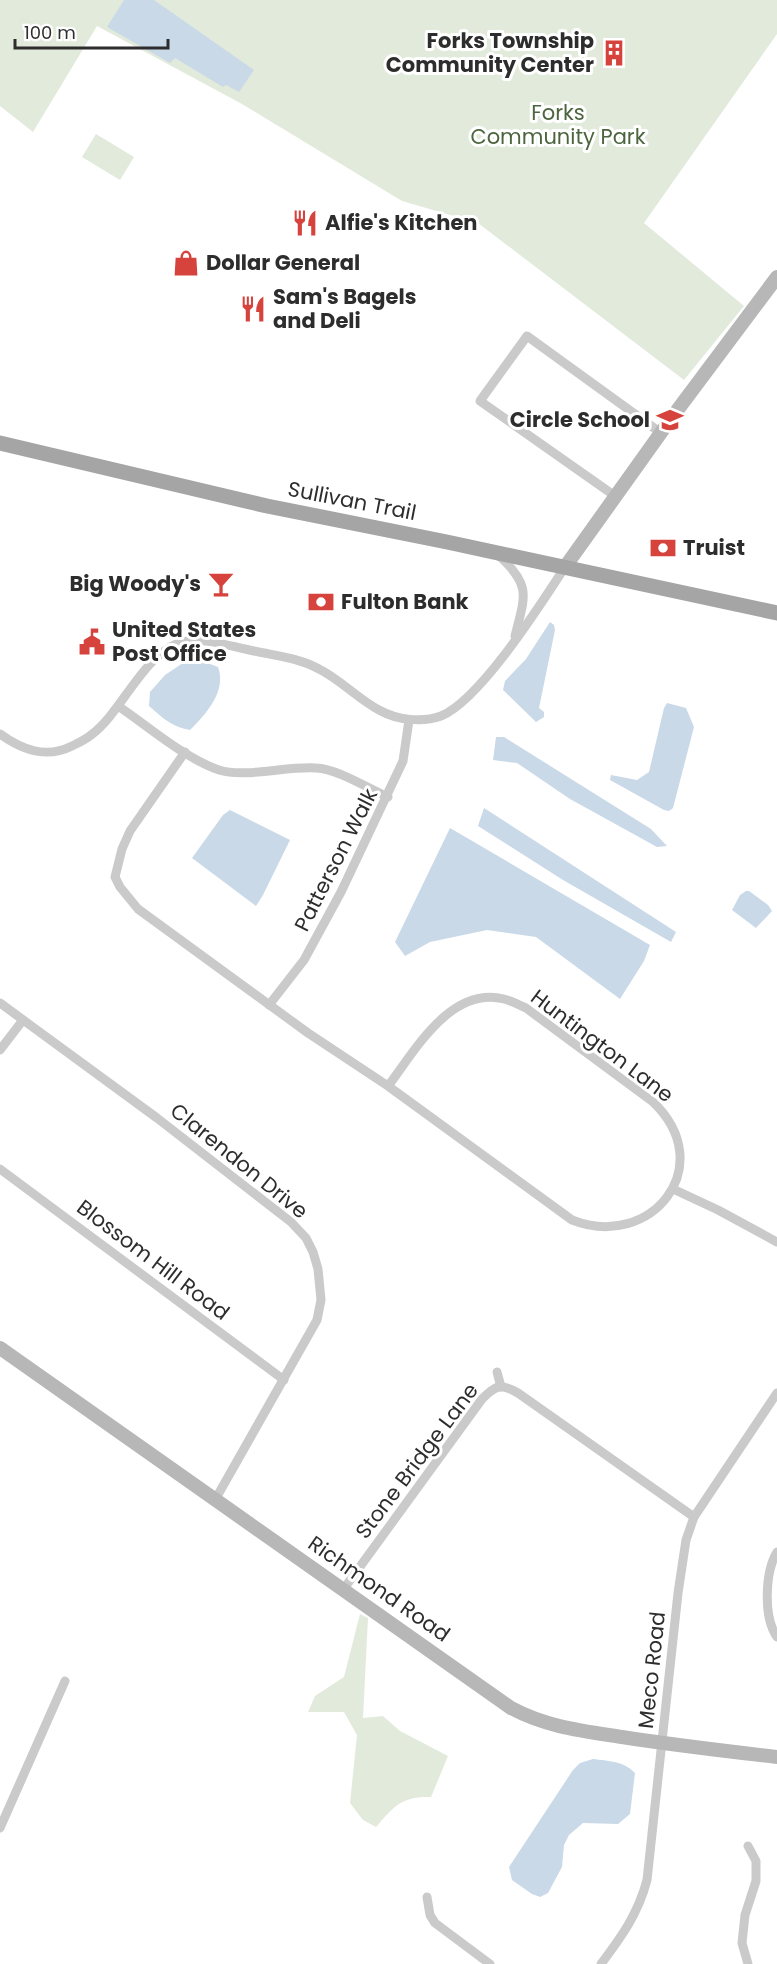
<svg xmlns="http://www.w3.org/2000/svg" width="777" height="1964" font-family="Poppins,sans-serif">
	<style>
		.green { fill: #e2eadc }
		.water { fill: #c9d9e8 }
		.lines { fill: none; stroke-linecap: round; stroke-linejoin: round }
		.street { stroke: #cacaca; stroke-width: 9 }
		.secondary { stroke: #b7b7b7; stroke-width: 14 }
		.primary { stroke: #a5a5a5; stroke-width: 15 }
		.labels { text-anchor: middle; stroke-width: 6; stroke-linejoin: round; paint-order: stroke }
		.poi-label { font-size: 21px; font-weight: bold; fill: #2d2d2d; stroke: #fff; text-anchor: start }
		.park-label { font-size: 21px; fill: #4c653e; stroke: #fff }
		.street-label { font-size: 21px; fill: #2d2d2d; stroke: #fff }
	</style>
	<rect width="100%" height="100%" fill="#fff"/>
	<!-- green -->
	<g class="green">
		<path d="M0 0H777V34L644 223 744 306 684 380 478 223 402 201 242 104 97 26 33 132 0 106Z"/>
		<path d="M96 134 134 157 120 180 82 157Z"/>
		<path d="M360 1614 368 1618 363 1718 383 1716 400 1731 448 1756 431 1797C402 1796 394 1806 376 1827L363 1820 350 1803 357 1735 344 1712H308L315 1696 344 1677Z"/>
	</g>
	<!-- water -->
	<g class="water">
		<path d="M124 0H154L254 70 239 92 226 85 223 87 175 58 170 63 107 27Z"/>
		<path d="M550 622 554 625 555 630 539 708 544 712V717L536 722 503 690 505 681 526 659Z"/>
		<path d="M202 661 218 667C227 691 206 714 190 730 174 728 161 717 149 706L150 692 165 675 183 663Z"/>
		<path d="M667 703 686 708 694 727 673 808 669 811 664 810 610 780 611 775 637 780 649 772 664 708Z"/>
		<path d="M496 737H504L651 829 667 846 657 847 570 799 517 763 493 760Z"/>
		<path d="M484 808 676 932 671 942 563 880 478 826Z"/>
		<path d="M230 810 290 840 263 895 256 906 192 858 223 815Z"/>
		<path d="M450 828 650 945 644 961 620 999 536 937 487 930 430 942 405 956 395 942Z"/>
		<path d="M746 891H749L768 905 772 911 756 928 732 910 740 895Z"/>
		<path d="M593 1759C608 1761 624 1761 635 1773L630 1814 618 1824 583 1823 569 1835 564 1845 562 1867 548 1893 540 1897 532 1894 512 1880 509 1867 573 1770 580 1763Z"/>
	</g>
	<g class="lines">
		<!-- street -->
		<g class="street">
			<path d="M615 496 480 401 527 336 661 433"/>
			<path d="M498 555C532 585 525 596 515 636"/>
			<path d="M118 706C148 726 184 758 219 770 245 778 287 766 316 768 338 769 367 788 388 797"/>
			<path d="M0 734C22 750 46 759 72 746 78 743 85 740 91 735 123 712 146 647 187 641 209 638 232 647 254 651 276 656 300 658 319 669 341 680 358 699 379 710 397 720 422 723 441 716 480 700 541 604 565 567"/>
			<path d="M185 752 130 831 122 849 115 877 120 887 138 909 308 1033 388 1086 572 1220C651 1251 720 1166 653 1102L526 1008C519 1005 512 1001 504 999 450 986 415 1051 388 1086"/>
			<path d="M0 1003 157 1118 291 1222 306 1238 313 1252 318 1269 321 1300 317 1320 215 1500"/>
			<path d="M269 1005 304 960 341 892 403 761 409 720"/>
			<path d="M0 1050 23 1020"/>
			<path d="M0 1169 284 1380"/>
			<path d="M673 1189 718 1210 777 1242"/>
			<path d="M497 1372 501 1387"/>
			<path d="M777 1552C765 1572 763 1617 777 1637"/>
			<path d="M343 1590 482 1399C496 1385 501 1383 518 1393L694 1517"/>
			<path d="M0 1828 65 1681"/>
			<path d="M748 1846 756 1861V1881L745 1915 742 1943 748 1964"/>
			<path d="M427 1897 430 1915 435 1923 490 1964"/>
			<path d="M601 1964C622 1936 638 1914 647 1880L678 1593 686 1540 694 1517 777 1393"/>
		</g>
		<!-- secondary -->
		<g class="secondary">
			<path d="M565 567 670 420 777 277"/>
			<path d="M0 1348 511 1708C546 1727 583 1731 622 1737 673 1745 725 1751 777 1757"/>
		</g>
		<!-- primary -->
		<path class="primary" d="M0 443 267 506 447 542 777 613"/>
	</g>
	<!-- icons -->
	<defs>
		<g id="building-bare" transform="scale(2.07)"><path d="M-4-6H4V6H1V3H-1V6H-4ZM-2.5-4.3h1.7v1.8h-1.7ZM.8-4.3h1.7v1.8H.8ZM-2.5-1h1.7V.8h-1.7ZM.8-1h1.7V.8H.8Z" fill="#d6433d" stroke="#fff" stroke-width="2.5" paint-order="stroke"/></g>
		<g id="restaurant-bare" transform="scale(2.07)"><path d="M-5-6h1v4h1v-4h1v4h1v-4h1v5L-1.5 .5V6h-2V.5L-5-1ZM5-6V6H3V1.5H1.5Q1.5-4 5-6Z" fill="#d6433d" stroke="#fff" stroke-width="2.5" paint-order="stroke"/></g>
		<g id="shop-bare" transform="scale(2.07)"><path d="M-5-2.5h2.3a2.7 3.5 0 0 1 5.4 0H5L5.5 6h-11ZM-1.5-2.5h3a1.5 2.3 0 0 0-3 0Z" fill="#d6433d" stroke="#fff" stroke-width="2.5" paint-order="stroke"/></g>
		<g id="school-bare" transform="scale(2.07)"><path d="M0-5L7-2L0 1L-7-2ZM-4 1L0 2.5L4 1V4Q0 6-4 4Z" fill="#d6433d" stroke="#fff" stroke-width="2.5" paint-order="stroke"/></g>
		<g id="bank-bare" transform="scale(2.07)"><path d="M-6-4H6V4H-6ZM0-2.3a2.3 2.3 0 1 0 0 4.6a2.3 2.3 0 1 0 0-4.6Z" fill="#d6433d" stroke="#fff" stroke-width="2.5" paint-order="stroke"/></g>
		<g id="bar-bare" transform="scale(2.07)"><path d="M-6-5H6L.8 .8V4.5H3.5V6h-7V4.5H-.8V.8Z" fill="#d6433d" stroke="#fff" stroke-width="2.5" paint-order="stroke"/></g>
		<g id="civic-bare" transform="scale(2.07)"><path d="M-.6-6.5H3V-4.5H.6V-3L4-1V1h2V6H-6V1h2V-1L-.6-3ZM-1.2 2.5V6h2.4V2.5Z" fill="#d6433d" stroke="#fff" stroke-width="2.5" paint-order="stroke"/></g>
	</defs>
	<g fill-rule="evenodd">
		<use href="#building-bare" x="614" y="53"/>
		<use href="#restaurant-bare" x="305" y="223"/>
		<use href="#shop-bare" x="186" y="263"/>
		<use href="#restaurant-bare" x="253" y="309"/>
		<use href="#school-bare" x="670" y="420"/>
		<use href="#bank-bare" x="663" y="548"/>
		<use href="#bar-bare" x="221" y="584"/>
		<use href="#bank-bare" x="321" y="602"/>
		<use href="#civic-bare" x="92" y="642"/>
	</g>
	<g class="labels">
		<!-- poi labels -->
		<g class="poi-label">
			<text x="594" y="48" text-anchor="end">Forks Township<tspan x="594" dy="24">Community Center</tspan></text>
			<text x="325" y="230">Alfie's Kitchen</text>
			<text x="206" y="270">Dollar General</text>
			<text x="273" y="304">Sam's Bagels<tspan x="273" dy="24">and Deli</tspan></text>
			<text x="650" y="427" text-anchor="end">Circle School</text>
			<text x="683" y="555">Truist</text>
			<text x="201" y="591" text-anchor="end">Big Woody's</text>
			<text x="341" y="609">Fulton Bank</text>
			<text x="112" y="637">United States<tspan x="112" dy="24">Post Office</tspan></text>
		</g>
		<!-- park labels -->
		<g class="park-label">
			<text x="558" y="120">Forks<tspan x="558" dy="24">Community Park</tspan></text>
		</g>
		<!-- street labels -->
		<g class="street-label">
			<text transform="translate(352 501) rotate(11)" y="7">Sullivan Trail</text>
			<text transform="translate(336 860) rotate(-63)" y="7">Patterson Walk</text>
			<text transform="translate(602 1046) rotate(37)" y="7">Huntington Lane</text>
			<text transform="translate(239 1161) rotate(39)" y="7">Clarendon Drive</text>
			<text transform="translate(153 1260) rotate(37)" y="7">Blossom Hill Road</text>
			<text transform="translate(417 1461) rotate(-53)" y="7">Stone Bridge Lane</text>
			<text transform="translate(379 1589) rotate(35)" y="7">Richmond Road</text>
			<text transform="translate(652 1670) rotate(-84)" y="7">Meco Road</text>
		</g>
	</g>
	<!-- scale -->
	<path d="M15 39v9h153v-9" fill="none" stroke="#2d2d2d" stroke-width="3"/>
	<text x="24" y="39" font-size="18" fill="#2d2d2d" stroke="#ffffff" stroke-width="4.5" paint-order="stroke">100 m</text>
</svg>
